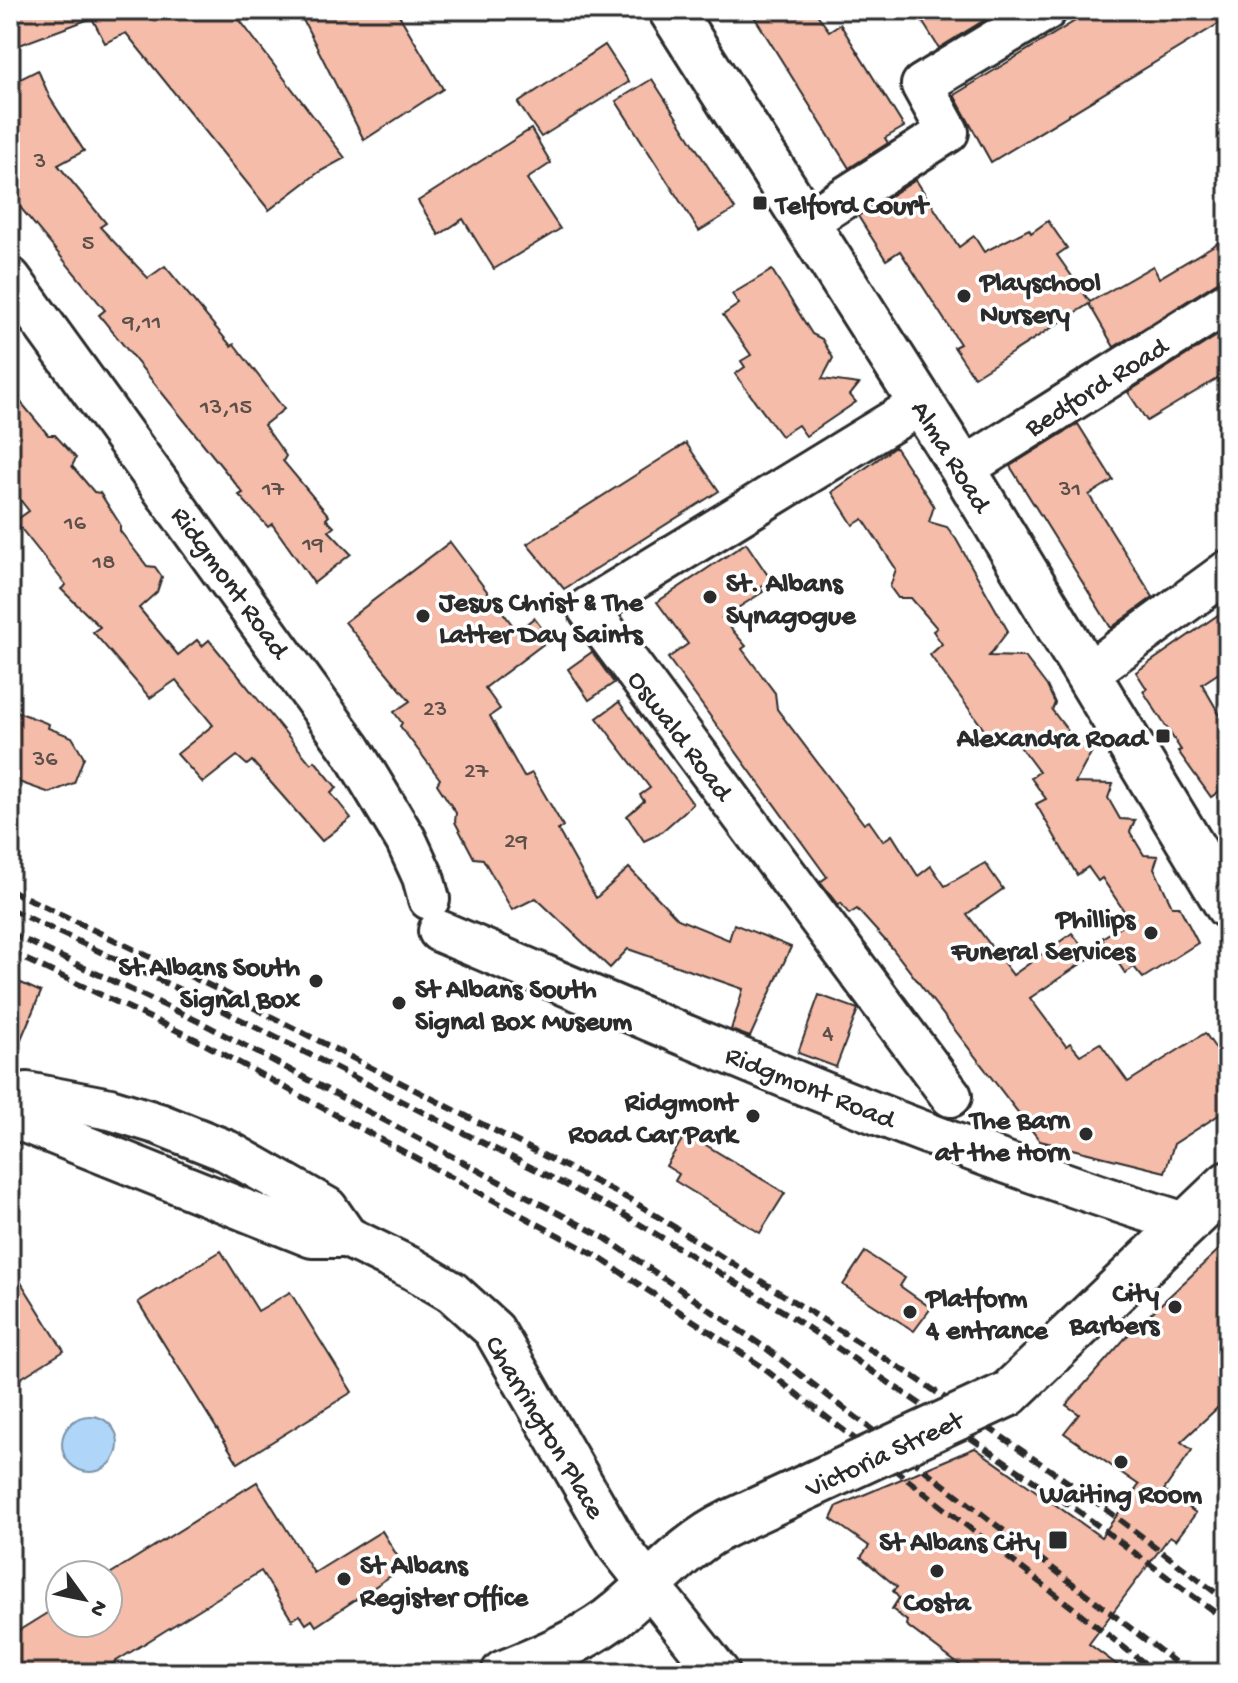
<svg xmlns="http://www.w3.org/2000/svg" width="1238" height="1683" font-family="'Gochi Hand',sans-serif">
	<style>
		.water { fill: #afd6f9; stroke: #7a92a7; stroke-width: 2 }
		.building { fill: #f4bca9; stroke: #2b2b2b; stroke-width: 2 }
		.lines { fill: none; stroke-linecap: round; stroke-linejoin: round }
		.street-casing { stroke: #2b2b2b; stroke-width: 46 }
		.secondary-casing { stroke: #2b2b2b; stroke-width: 50 }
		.street { stroke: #fff; stroke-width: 40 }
		.secondary { stroke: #fff; stroke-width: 44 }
		.rail { stroke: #2b2b2b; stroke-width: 6; stroke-dasharray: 12 6; stroke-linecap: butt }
		.secondary-bridge-casing { stroke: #2b2b2b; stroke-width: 50; stroke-linecap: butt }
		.secondary-bridge { stroke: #fff; stroke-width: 44 }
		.poi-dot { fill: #2b2b2b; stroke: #fff; stroke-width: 3 }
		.labels { text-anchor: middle; stroke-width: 7; stroke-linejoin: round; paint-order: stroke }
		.number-label { font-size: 24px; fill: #5d4f4a }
		.poi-label { font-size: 28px; font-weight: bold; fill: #2b2b2b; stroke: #fff; text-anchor: start }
		.street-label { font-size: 28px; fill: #2b2b2b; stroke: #fff }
	</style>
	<rect width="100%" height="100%" fill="#fff"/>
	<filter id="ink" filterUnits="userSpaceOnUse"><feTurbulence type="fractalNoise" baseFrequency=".0125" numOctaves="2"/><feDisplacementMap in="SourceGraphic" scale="16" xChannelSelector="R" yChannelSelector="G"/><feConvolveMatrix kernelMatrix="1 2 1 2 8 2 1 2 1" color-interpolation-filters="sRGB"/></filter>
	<g filter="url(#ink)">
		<!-- water -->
		<circle class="water" cx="90" cy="1444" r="28"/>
		<!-- building -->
		<g class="building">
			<path d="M36 10H232L345 158 319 172 269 210 126 33 105 43 92 18 17 46 10 20Z"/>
			<path d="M298 10H396L443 89 364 140Z"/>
			<path d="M750 10H814L829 31 840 24 904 127 885 138 888 143 849 168Z"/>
			<path d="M915 10H998L999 11 939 48Z"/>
			<path d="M1093 10H1228V18L991 162 954 95Z"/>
			<path d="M605 45 629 82 541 137 518 103Z"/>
			<path d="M38 70 50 98 84 151 58 165 106 223 100 227 148 278 165 266 231 346 234 344 284 409 264 425 286 456 283 461 329 516 326 519 334 527 329 531 351 554 314 583 272 524 268 527 239 495 243 493 99 315 105 310 10 195V84Z"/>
			<path d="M652 79 735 209 699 231 616 101Z"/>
			<path d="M531 129 551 163 527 179 560 229 494 269 463 219 439 235 418 201Z"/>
			<path d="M916 180 959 247 974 236 984 252 1029 229 1031 233 1048 221 1067 248 1057 255 1090 302 1153 266 1159 278 1228 237V279L1216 283 1114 347 1089 304 974 377 954 347 960 344 900 251 886 260 858 216Z"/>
			<path d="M772 270 812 334 822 339 833 358 822 379 859 384 850 395 856 402 806 436 798 425 781 436 735 374 745 367 741 361 751 355 723 315 739 304 732 294Z"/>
			<path d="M1228 329V372L1147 421 1128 392Z"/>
			<path d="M10 389 48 435H55L76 458 72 466 94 492 100 493 120 524V531L147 566 155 567 162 577 157 592 139 608 178 655 197 640 202 646 209 640 311 764 315 761 337 788 331 793 351 818 322 841 252 761 247 765 237 756 203 783 177 754 213 725 176 680 150 698 93 632 100 627 61 589 66 585 15 521 29 511 10 487Z"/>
			<path d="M1078 424 1113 480 1089 495 1153 597 1111 628 1010 466Z"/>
			<path d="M686 443 719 491 564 589 527 544Z"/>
			<path d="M895 447 934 506 929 522 947 527 956 539 1008 631 989 656 1025 657 1047 686 1055 703 1052 710 1078 744 1098 740 1075 783 1113 784 1108 798 1120 819 1135 820 1130 832 1144 855 1158 856 1154 868 1172 906H1179L1198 943 1143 978 1134 967 1125 973 1102 938 1130 920 1102 878 1098 881 1088 867 1077 875 1036 804 1046 799 1031 778 1039 772 1009 732 993 742 930 655 942 644 933 631 937 628 911 598H898L890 587 896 569 863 519 853 525 832 492Z"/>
			<path d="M450 542 517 631 534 618 550 639 485 688 500 709 490 716 524 777 532 773 563 826 558 830 596 898 629 868 678 919 729 940 734 924 791 947 750 1037 731 1030 743 989 628 949 610 968 536 898 512 910 483 859 474 858 455 822 456 813 437 784 440 779 400 726 402 723 394 712 410 701 345 622Z"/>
			<path d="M746 543 771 580 760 587 763 592 722 618 746 646 742 649 775 693 777 709 864 824 869 821 883 841 892 835 918 876 931 866 945 886 985 863 1003 889 967 914 1013 975 1072 933 1091 957 1030 998 1066 1046 1070 1043 1080 1055 1100 1043 1128 1082 1205 1033 1218 1052 1228 1046V1109L1174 1144 1165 1172 1040 1141 892 948 857 909 849 914 841 903 838 905 820 882 827 877 668 658 688 644 657 602Z"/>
			<path d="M1228 608V667L1202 684 1228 729V785L1211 797 1178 751 1181 750 1143 691 1147 689 1136 672Z"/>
			<path d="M592 652 614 683 589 700 568 669Z"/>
			<path d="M619 702 693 804 659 834 644 841 627 816 644 801 640 795 650 788 597 718Z"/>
			<path d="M10 709 49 724 48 728 72 737 84 757 74 783 50 793 10 779Z"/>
			<path d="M10 978 41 992 10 1065Z"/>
			<path d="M819 995 858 1009 836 1067 798 1053Z"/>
			<path d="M686 1133 785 1193 760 1233 675 1181 679 1174 666 1166Z"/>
			<path d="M1228 1241V1398L1181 1442 1192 1450 1164 1490 1196 1513 1176 1540 1170 1536 1089 1644 1128 1673H970L906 1625 907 1621 892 1609 899 1598 893 1591 897 1587 861 1557 869 1546 831 1519 837 1506 975 1448 1101 1537 1139 1485 1064 1433 1079 1414 1066 1405 1128 1335Z"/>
			<path d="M221 1251 258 1311 290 1292 352 1392 238 1463 138 1302Z"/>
			<path d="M865 1252 905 1278 900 1286 931 1308 914 1331 843 1285Z"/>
			<path d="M10 1265 64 1351 10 1385Z"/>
			<path d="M257 1482 314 1573 382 1531 404 1567 316 1626 312 1620 306 1624 300 1615 292 1620 261 1571 97 1673H10V1636L60 1605V1623H108V1575Z"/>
		</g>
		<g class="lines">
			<!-- street casing -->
			<g class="street-casing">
				<g id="street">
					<path d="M805 223 948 132 922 85 1046 10"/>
					<path d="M10 278 351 749 406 840 423 877 429 899"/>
					<path d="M921 404 588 608 951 1096"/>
					<path d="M963 469 1228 302"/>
					<path d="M1087 674 1228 571"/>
					<path d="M439 931C685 1035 932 1145 1188 1224"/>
					<path d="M10 1097 27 1093 110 1109 159 1124 227 1151 327 1208 347 1237"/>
					<path d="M10 1110 22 1121 312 1237H347L413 1269 452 1292 494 1330 619 1547 719 1673"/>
				</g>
			</g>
			<!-- secondary casing -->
			<g class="secondary-casing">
				<g id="secondary">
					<path d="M671 10 963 469 1228 906"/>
					<path d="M1008 1394 1228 1184"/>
					<path d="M504 1673C541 1658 577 1643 609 1620 650 1589 681 1546 729 1523"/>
				</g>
			</g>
			<!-- street -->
			<use href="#street" class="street"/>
			<!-- secondary -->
			<use href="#secondary" class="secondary"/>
			<!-- rail -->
			<g class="rail">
				<path d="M10 890 221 991 631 1200 913 1376 1091 1498 1228 1602"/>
				<path d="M10 909 214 1006 623 1214 789 1315 1081 1513 1228 1622"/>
				<path d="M10 933 204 1024 605 1238 767 1349 1189 1673"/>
				<path d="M10 952 197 1040 595 1255 758 1364 1157 1673"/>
			</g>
			<!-- secondary-bridge casing -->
			<g class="secondary-bridge-casing">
				<path id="secondary-bridge" d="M729 1523 1008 1394"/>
			</g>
			<!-- secondary-bridge -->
			<use href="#secondary-bridge" class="secondary-bridge"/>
		</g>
	</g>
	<!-- markers -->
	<g class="poi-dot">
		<rect x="752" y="195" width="16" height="16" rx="4"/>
		<circle cx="964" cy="296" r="8"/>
		<circle cx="710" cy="597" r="8"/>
		<circle cx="423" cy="616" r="8"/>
		<rect x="1155" y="728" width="16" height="16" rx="4"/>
		<circle cx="1151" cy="933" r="8"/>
		<circle cx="316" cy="981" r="8"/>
		<circle cx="399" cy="1003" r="8"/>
		<circle cx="753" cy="1116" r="8"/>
		<circle cx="1086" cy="1134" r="8"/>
		<circle cx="1175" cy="1307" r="8"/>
		<circle cx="910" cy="1312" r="8"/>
		<circle cx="1121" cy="1462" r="8"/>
		<rect x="1048" y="1530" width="20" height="20" rx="4"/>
		<circle cx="937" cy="1571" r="8"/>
		<circle cx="344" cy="1579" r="8"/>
	</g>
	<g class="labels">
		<!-- number labels -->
		<g class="number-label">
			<text x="40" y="167">3</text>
			<text x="88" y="249">5</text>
			<text x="142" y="328">9,11</text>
			<text x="226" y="413">13,15</text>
			<text x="273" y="495">17</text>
			<text x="1070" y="495">31</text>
			<text x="75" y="529">16</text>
			<text x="313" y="550">19</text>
			<text x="104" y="568">18</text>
			<text x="435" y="715">23</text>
			<text x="45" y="765">36</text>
			<text x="476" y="777">27</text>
			<text x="516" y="847">29</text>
			<text x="828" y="1039">4</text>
		</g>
		<!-- poi labels -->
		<g class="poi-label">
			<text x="776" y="213">Telford Court</text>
			<text x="980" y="290">Playschool<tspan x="980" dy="32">Nursery</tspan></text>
			<text x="726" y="591">St. Albans<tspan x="726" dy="32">Synagogue</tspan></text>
			<text x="439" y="610">Jesus Christ &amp; The<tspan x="439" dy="32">Latter Day Saints</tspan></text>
			<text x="1147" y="746" text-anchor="end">Alexandra Road</text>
			<text x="1135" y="927" text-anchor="end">Phillips<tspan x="1135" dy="32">Funeral Services</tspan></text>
			<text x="300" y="975" text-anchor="end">St Albans South<tspan x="300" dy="32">Signal Box</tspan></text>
			<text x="415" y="997">St Albans South<tspan x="415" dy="32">Signal Box Museum</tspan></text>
			<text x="737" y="1110" text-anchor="end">Ridgmont<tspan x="737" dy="32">Road Car Park</tspan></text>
			<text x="1070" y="1128" text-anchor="end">The Barn<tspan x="1070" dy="32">at the Horn</tspan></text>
			<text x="1159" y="1301" text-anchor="end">City<tspan x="1159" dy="32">Barbers</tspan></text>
			<text x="926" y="1306">Platform<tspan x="926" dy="32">4 entrance</tspan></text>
			<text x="1121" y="1502" text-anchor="middle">Waiting Room</text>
			<text x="1040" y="1550" text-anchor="end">St Albans City</text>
			<text x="360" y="1573">St Albans<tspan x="360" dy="32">Register Office</tspan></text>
			<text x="937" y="1610" text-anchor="middle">Costa</text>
		</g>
		<!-- street labels -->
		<g class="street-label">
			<text transform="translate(1095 385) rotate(-32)" y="10">Bedford Road</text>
			<text transform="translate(953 455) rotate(58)" y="10">Alma Road</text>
			<text transform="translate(232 581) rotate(54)" y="10">Ridgmont Road</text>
			<text transform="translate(682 734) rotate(53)" y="10">Oswald Road</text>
			<text transform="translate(811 1085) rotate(22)" y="10">Ridgmont Road</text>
			<text transform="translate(547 1426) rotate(59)" y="10">Charrington Place</text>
			<text transform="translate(883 1452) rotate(-25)" y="10">Victoria Street</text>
		</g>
	</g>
	<!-- margin -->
	<rect width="1238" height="1683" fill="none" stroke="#fff" stroke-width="40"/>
	<rect x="20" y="20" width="1198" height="1643" fill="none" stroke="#2b2b2b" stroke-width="3" filter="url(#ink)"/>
	<!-- north arrow -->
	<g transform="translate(84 1599) rotate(123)"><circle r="38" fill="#ffffff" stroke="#aaaaaa" stroke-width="2"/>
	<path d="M0-6L14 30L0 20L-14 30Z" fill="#2b2b2b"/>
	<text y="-12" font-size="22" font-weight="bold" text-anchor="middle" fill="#2b2b2b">N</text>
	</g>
</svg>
